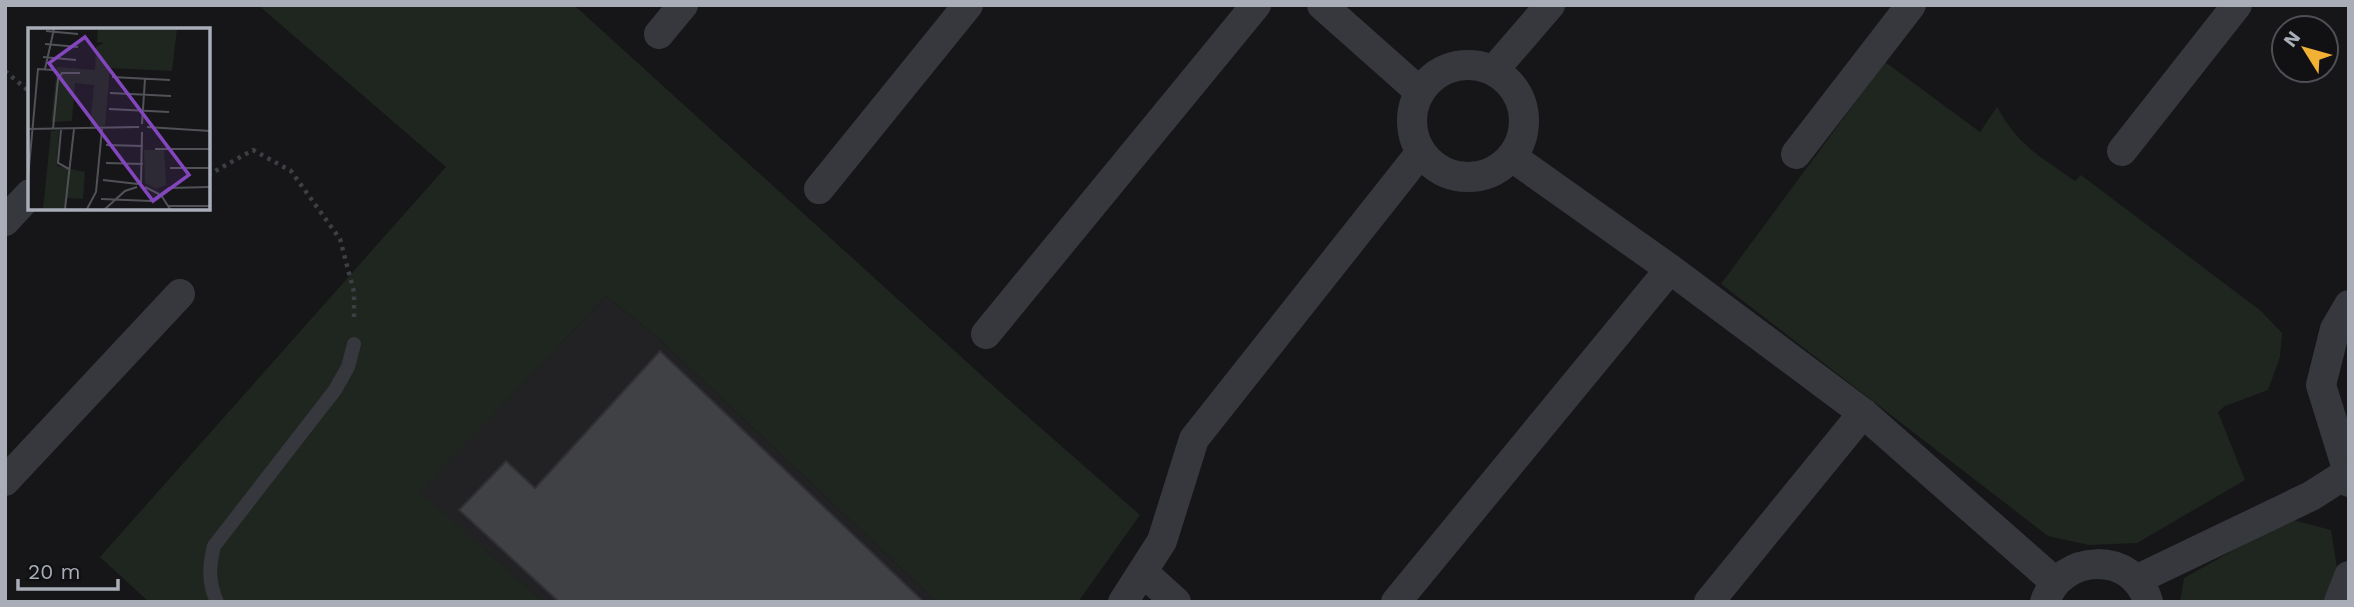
<svg xmlns="http://www.w3.org/2000/svg" width="2354" height="607" font-family="'Work Sans',sans-serif">
	<style>
		.built { fill: #222225 }
		.green { fill: #1e261f }
		.building { fill: #404145; stroke: #303034; stroke-width: 2 }
		.lines { fill: none; stroke-linecap: round; stroke-linejoin: round }
		.path { stroke: #3d3f44; stroke-width: 4.5; stroke-dasharray: 3.5 5; stroke-linecap: butt }
		.service { stroke: #37383d; stroke-width: 14 }
		.minor { stroke: #37383d; stroke-width: 30 }
		.inset-road { fill: none; stroke: #505258; stroke-width: 2 }
		.view { fill: #8446be; fill-opacity: 0.15; stroke: #8446be; stroke-width: 3.5 }
		.inset-edge { fill: none; stroke: #a8adb8; stroke-width: 3.5 }
	</style>
	<rect width="100%" height="100%" fill="#161618"/>
	<!-- built -->
	<path class="built" d="M606 296 657 337 937 602H544L419 492Z"/>
	<!-- green -->
	<g class="green">
		<path d="M258 5H574L1001 393 1140 515 1078 602H937L657 337 606 296 420 492 544 602H149L100 557 446 167Z"/>
		<path d="M1885 62 1980 132 1997 107C2019 146 2039 156 2075 181L2081 175 2261 311 2282 333 2280 357 2268 390 2225 406 2218 412 2245 480 2137 543 2089 545 2048 536 1721 284Z"/>
		<path d="M2289 519 2331 530 2338 574 2326 602H2180L2184 578Z"/>
	</g>
	<!-- building -->
	<path class="building" d="M660 351 924 602H559L459 510 506 461 535 488Z"/>
	<g class="lines">
		<!-- path -->
		<g class="path">
			<path d="M5 71 30 92"/>
			<path d="M208 175 253 150 291 171 340 239 354 292V322"/>
		</g>
		<!-- service -->
		<path class="service" d="M217 602C208 582 209 566 214 546L335 390 348 367 354 344"/>
		<!-- minor -->
		<g class="minor">
			<path d="M1322 5 1420 92"/>
			<path d="M659 34 683 5"/>
			<circle cx="1468" cy="121" r="56"/>
			<path d="M1494 70 1550 5"/>
			<path d="M2122 151 2237 5"/>
			<path d="M1796 154 1911 5"/>
			<path d="M1512 157 1670 269 1863 413 2055 582"/>
			<path d="M819 189 968 5"/>
			<path d="M5 221 30 194"/>
			<path d="M2349 305 2335 329 2321 385 2348 472 2349 482"/>
			<path d="M986 334 1256 5"/>
			<path d="M5 481 180 294"/>
			<path d="M1143 572 1176 602"/>
			<path d="M2136 580 2311 496 2349 472"/>
			<path d="M1123 602 1162 541 1194 439 1421 152"/>
			<path d="M1396 602 1670 269"/>
			<path d="M1709 602 1863 413"/>
			<path d="M2045 602C2060 553 2134 550 2148 602"/>
			<path d="M2339 602 2349 576"/>
		</g>
	</g>
	<!-- overview -->
	<g transform="translate(28 28)">
		<rect width="182" height="182" fill="#161618"/>
		<path d="M70 1H149L144 43 82 40 77 98 62 99 66 57 47 55 44 93 23 94 29 39 67 42 68 19 76 15 69 14ZM31 102 29 138 57 144 55 171 39 170 38 181H15L23 103ZM116 122H136L138 157 128 161 117 155Z" fill="#1e261f"/>
		<path class="inset-road" d="M18 3 50 6M17 16 50 19M15 29 48 32M17 41 26 1M84 49 142 52M82 65 143 68M81 81 141 84M114 96 117 51M119 99 182 103M0 101 111 99M25 101 30 51 34 45H52M33 102 30 135 41 141M78 117 115 118M127 121H182M78 135 115 136M142 140H182M0 150 10 41 26 42M75 152 110 156M113 155 114 104M117 159 133 167 142 181M73 171 123 173 141 160 182 159M140 178H182M37 181 46 101M59 181 68 164 74 101M77 181 97 163 109 159"/>
		<path class="view" d="M57 9 161 147 125 173 21 35Z"/>
		<rect width="182" height="182" class="inset-edge"/>
	</g>
	<!-- border -->
	<rect width="2354" height="607" fill="none" stroke="#a8adb8" stroke-width="14"/>
	<!-- north arrow -->
	<g transform="translate(2305 49) rotate(307)"><circle r="33" fill="#111113" stroke="#4d4f55" stroke-width="2"/>
	<path d="M0-5L12 26L0 18L-12 26Z" fill="#f2b134"/>
	<text y="-10" font-size="19" font-weight="bold" text-anchor="middle" fill="#a8adb8">N</text>
	</g>
	<!-- scale -->
	<path d="M18 579v10h100v-10" fill="none" stroke="#a8adb8" stroke-width="3.5"/>
	<text x="28" y="579" font-size="21" fill="#a8adb8" stroke="#111113" stroke-width="5" paint-order="stroke">20 m</text>
</svg>
